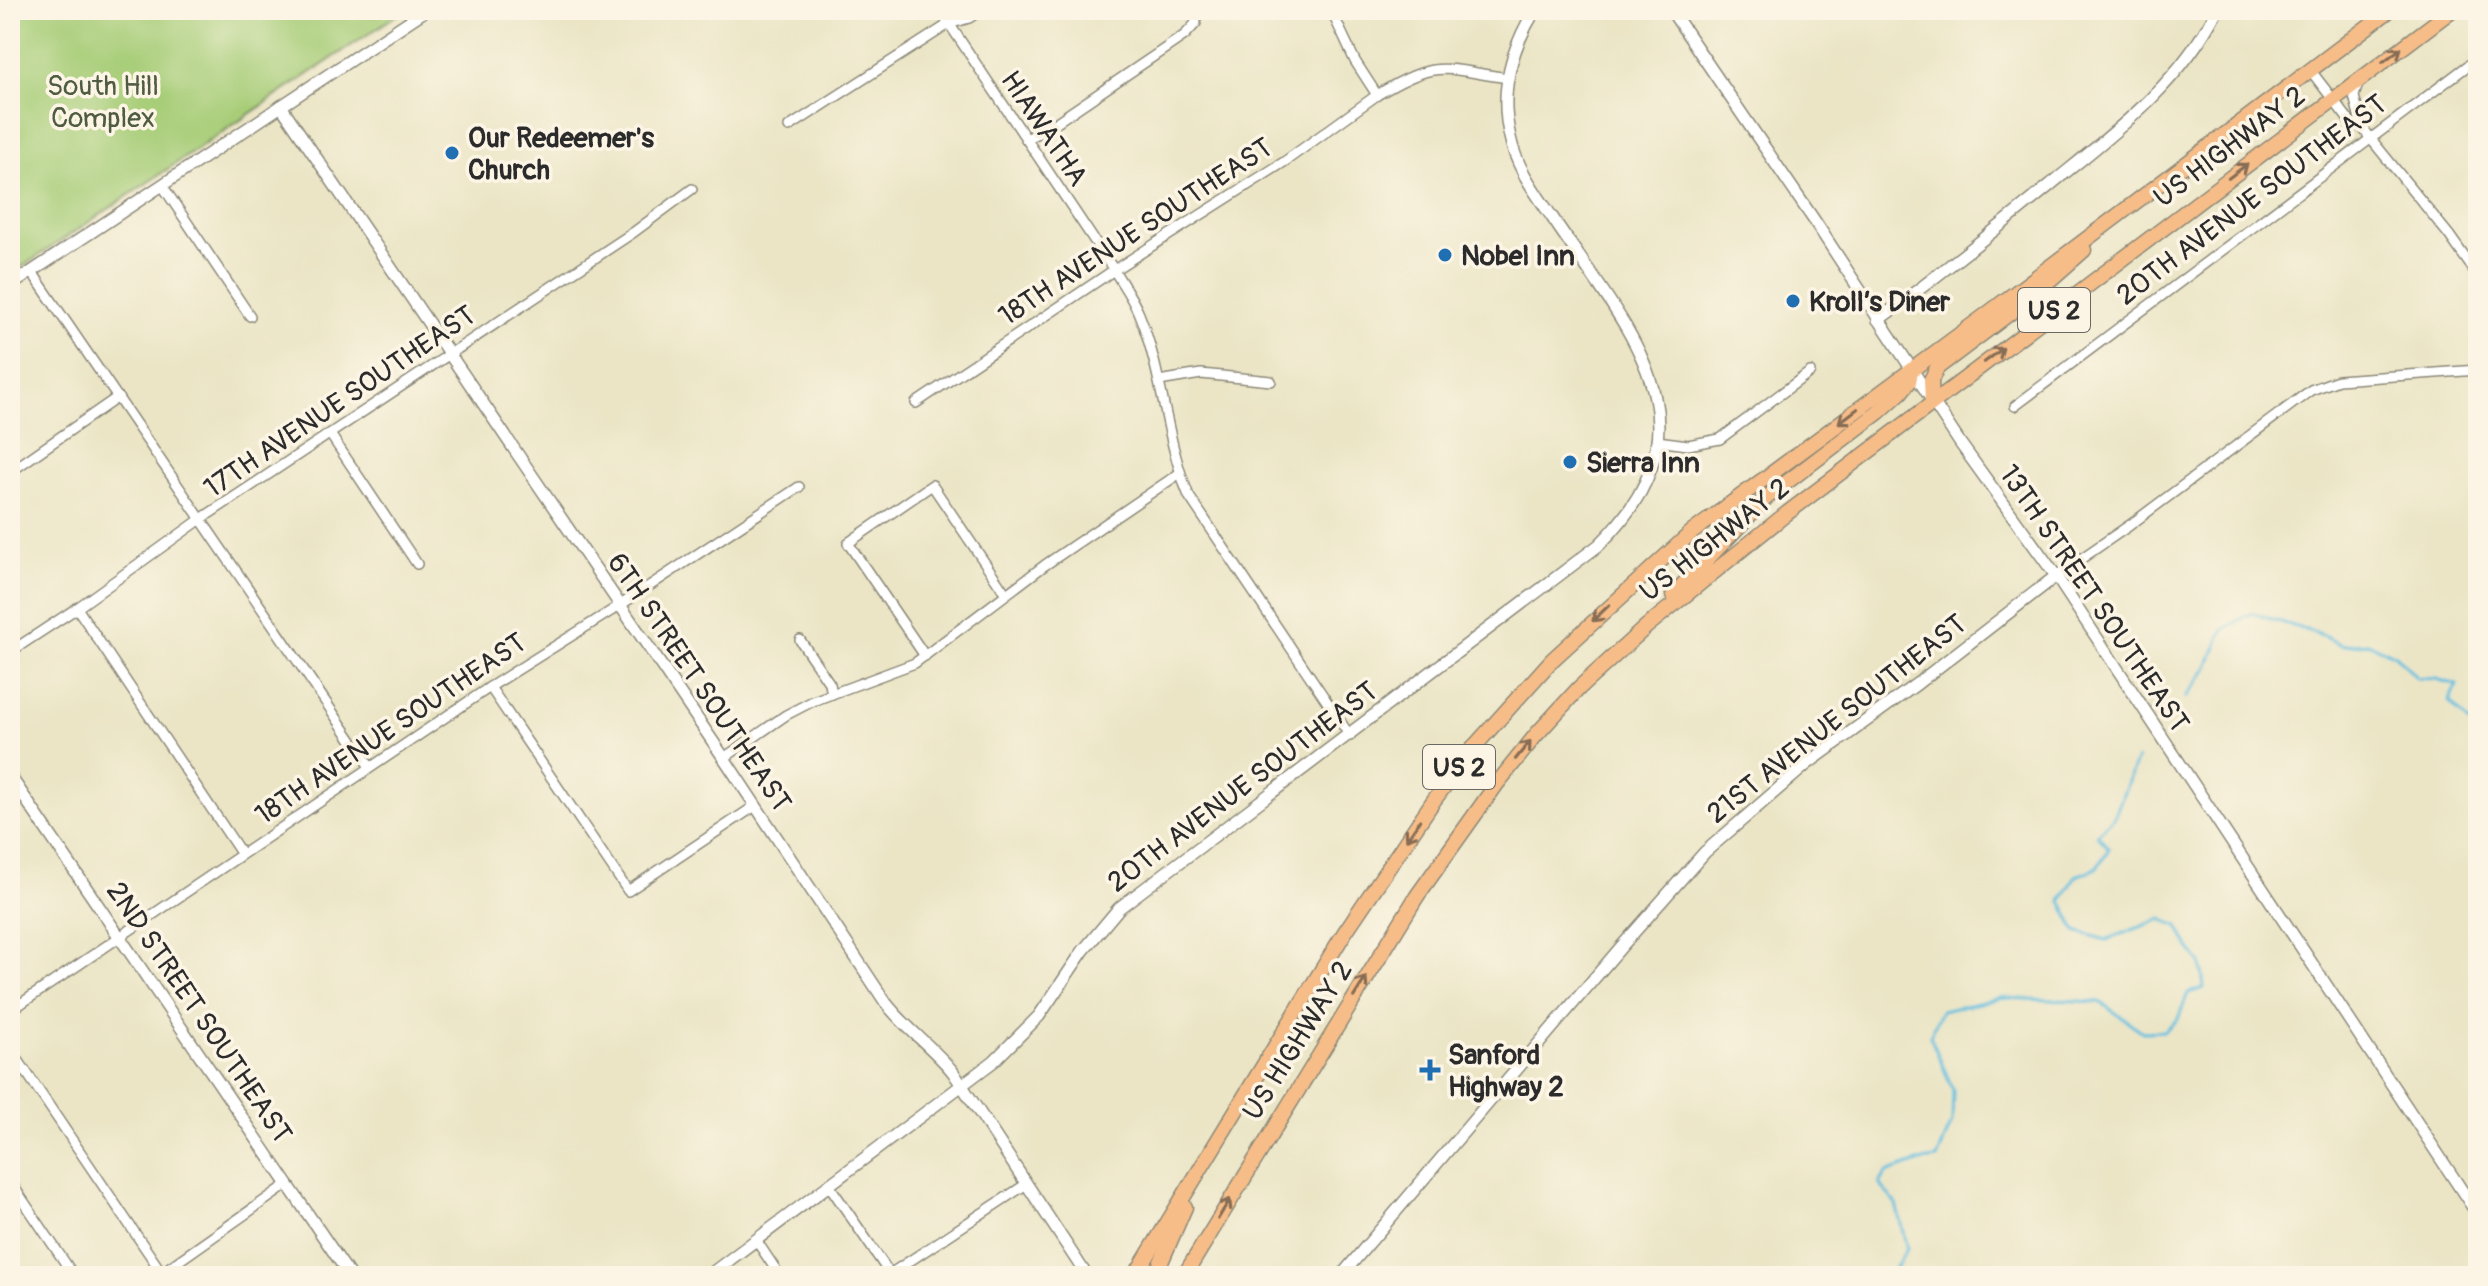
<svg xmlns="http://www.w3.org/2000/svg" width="2488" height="1286" font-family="Pangolin,sans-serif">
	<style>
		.green { fill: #a7cd78; stroke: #697c52; stroke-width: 2 }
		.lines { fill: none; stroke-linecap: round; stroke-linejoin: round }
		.stream { stroke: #62bee0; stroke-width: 3 }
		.minor-casing { stroke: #8b8878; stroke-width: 12 }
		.tertiary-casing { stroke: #8b8878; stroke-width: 14 }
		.trunk-casing { stroke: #8b8878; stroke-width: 17 }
		.minor { stroke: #fff; stroke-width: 9 }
		.tertiary { stroke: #fff; stroke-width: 11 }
		.trunk { stroke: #f7bd88; stroke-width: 14 }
		.oneway { stroke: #876d55 }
		.poi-dot { fill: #1f6fb2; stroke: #fcf5e5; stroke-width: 3 }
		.labels { text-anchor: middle; stroke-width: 7; stroke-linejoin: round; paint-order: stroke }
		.shield { fill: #fcf5e5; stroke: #6a6863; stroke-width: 2 }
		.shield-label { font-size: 26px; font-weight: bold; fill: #2b2b2b }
		.park-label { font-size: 28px; fill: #505c42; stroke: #fcf5e5 }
		.street-label { font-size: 28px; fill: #2b2b2b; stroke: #fcf5e5 }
		.poi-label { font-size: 28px; font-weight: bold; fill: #2b2b2b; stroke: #fcf5e5; text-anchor: start }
	</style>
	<rect width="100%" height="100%" fill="#fcf5e5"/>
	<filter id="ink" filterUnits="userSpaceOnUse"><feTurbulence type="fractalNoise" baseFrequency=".0125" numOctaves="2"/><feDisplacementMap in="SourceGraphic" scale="16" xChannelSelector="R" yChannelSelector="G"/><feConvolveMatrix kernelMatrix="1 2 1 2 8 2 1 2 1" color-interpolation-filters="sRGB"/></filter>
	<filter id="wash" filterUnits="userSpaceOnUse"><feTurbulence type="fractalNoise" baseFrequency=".006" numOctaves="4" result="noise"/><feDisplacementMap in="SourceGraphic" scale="32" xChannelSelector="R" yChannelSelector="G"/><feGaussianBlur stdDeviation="1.8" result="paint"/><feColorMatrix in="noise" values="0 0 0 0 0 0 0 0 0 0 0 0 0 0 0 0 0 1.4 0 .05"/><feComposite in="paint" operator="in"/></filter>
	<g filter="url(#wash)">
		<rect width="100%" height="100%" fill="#ebe5c6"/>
		<!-- green -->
		<path class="green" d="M10 10H404L10 275Z"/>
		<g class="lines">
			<!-- stream -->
			<g class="stream">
				<path d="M2186 697 2207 669 2220 636 2226 628 2252 613 2313 632 2343 645 2368 643 2395 655 2417 678 2436 679 2457 685 2449 701 2478 732"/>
				<path d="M1890 1276 1907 1249 1896 1204 1880 1184 1886 1173 1921 1161 1937 1159 1952 1122 1953 1090 1930 1036 1941 1011 2002 998 2100 1002 2143 1032 2164 1031 2178 1019 2188 993 2204 988 2201 963 2189 948 2178 926 2161 919 2106 940 2076 931 2061 901 2076 876 2097 868 2109 848 2097 835 2114 817 2137 759"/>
			</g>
		</g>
	</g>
	<g filter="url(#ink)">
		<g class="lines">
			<!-- minor casing -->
			<g class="minor-casing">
				<g id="minor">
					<path d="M940 10 1114 270C1123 285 1133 299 1139 314 1163 373 1165 438 1189 496L1350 736"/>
					<path d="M2311 71 2352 124 2362 127 2371 139 2449 235 2478 276"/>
					<path d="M2359 81 2354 96 2362 127"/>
					<path d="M1377 95C1438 58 1442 69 1508 78"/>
					<path d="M789 127 949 24 969 18 981 10"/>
					<path d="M1026 139 1045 130 1185 35 1196 23 1195 10"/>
					<path d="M162 185 250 316"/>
					<path d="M32 272 370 767"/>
					<path d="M1159 381 1201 374 1271 381"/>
					<path d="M916 403 1114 270 1284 162 1377 95 1355 61 1331 10"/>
					<path d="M2015 406 2478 58"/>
					<path d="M330 434 417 564"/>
					<path d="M1657 441 1688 445 1720 439 1810 372"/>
					<path d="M10 472 118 397"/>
					<path d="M2056 576 2130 525 2311 390 2338 380 2478 370"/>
					<path d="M77 608 241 853"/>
					<path d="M800 640 830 684 832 694"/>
					<path d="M10 652 77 608 201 519 634 232 692 189"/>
					<path d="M925 656 848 543 932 485 1006 594"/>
					<path d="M490 687 628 891 755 806"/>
					<path d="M724 758 786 715 813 701 915 663 1045 565 1180 473"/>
					<path d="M10 1011 490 687 619 606 799 487"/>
					<path d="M10 1048 162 1273"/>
					<path d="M10 1181 74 1276"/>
					<path d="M829 1185 890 1274"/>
					<path d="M756 1240 780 1276"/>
					<path d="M160 1274 288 1184"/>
					<path d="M887 1276 1025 1185"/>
				</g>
			</g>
			<!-- tertiary casing -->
			<g class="tertiary-casing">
				<g id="tertiary">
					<path d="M1671 10 1814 220 1960 443 2056 576 2478 1215"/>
					<path d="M281 106 724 758 886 1003C906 1029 932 1046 953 1072L1087 1276"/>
					<path d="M10 286 426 10"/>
					<path d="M1878 320C1937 277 1994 231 2050 185 2114 133 2179 85 2217 10"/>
					<path d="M10 776 350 1276"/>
					<path d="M708 1276 994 1061 1039 1016 1083 951 1119 908 1599 545C1722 424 1626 328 1552 217 1535 192 1516 167 1510 137 1499 92 1511 49 1535 10"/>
					<path d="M1341 1276 1621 947 1705 852 1807 764 1918 683 2056 576"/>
				</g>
			</g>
			<!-- trunk casing -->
			<g class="trunk-casing">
				<g id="trunk">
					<path d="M1932 403 1931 380 1937 368 2026 301 2084 250"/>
					<path d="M1673 595 1766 498 1879 412 1901 392 1909 382 1911 370"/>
					<path d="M1135 1276 1345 932 1434 800 1473 748 1552 660 1691 533 1986 315 2390 10"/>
					<path d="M1155 1276 1185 1207"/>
					<path d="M1184 1276 1417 896 1496 785 1536 735 1579 688 1647 626 1786 514 2452 10"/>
				</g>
			</g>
			<!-- minor -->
			<use href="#minor" class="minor"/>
			<!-- tertiary -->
			<use href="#tertiary" class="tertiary"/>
			<!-- trunk -->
			<use href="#trunk" class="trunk"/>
		</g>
		<!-- one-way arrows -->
		<defs><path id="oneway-shaft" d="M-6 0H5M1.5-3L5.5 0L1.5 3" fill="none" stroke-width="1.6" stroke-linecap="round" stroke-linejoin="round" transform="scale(2)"/></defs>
		<g class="oneway">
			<use href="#oneway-shaft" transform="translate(2392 55) rotate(-37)"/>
			<use href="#oneway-shaft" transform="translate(2238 171) rotate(-37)"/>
			<use href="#oneway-shaft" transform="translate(1994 355) rotate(-37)"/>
			<use href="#oneway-shaft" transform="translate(1848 416) rotate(143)"/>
			<use href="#oneway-shaft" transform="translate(1601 613) rotate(136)"/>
			<use href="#oneway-shaft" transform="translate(1523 750) rotate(-51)"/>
			<use href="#oneway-shaft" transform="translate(1413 830) rotate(124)"/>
			<use href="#oneway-shaft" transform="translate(1360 987) rotate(-58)"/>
			<use href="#oneway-shaft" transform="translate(1224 1209) rotate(-59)"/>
		</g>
	</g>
	<!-- markers -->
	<g class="poi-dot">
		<circle cx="452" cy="153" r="8"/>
		<circle cx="1445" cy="255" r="8"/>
		<circle cx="1793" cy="301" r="8"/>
		<circle cx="1570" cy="462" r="8"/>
		<path d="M1426 1058h8v8h8v8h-8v8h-8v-8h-8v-8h8z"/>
	</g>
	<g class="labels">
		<!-- shield labels -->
		<g class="shield">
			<rect x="2018" y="288" width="72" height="44" rx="6"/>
			<rect x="1423" y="745" width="72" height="44" rx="6"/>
		</g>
		<g class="shield-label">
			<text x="2054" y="319">US 2</text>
			<text x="1459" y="776">US 2</text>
		</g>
		<!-- park labels -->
		<g class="park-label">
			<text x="103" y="95">South Hill<tspan x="103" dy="32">Complex</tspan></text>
		</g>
		<!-- street labels -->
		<g class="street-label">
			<text transform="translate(1045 128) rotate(56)" y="10">HIAWATHA</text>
			<text transform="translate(2229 146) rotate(-37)" y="10">US HIGHWAY 2</text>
			<text transform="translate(2251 199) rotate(-37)" y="10">20TH AVENUE SOUTHEAST</text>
			<text transform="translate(1135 231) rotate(-33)" y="10">18TH AVENUE SOUTHEAST</text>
			<text transform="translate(339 401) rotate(-34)" y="10">17TH AVENUE SOUTHEAST</text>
			<text transform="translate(1714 539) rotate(-38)" y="10">US HIGHWAY 2</text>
			<text transform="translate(2095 598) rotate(56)" y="10">13TH STREET SOUTHEAST</text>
			<text transform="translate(700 682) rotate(56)" y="10">6TH STREET SOUTHEAST</text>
			<text transform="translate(1836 718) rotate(-38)" y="10">21ST AVENUE SOUTHEAST</text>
			<text transform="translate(390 728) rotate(-34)" y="10">18TH AVENUE SOUTHEAST</text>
			<text transform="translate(1242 786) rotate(-37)" y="10">20TH AVENUE SOUTHEAST</text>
			<text transform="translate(200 1012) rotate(56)" y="10">2ND STREET SOUTHEAST</text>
			<text transform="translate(1297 1040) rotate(-58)" y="10">US HIGHWAY 2</text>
		</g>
		<!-- poi labels -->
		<g class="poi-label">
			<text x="468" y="147">Our Redeemer's<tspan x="468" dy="32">Church</tspan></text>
			<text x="1461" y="265">Nobel Inn</text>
			<text x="1809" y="311">Kroll’s Diner</text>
			<text x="1586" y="472">Sierra Inn</text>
			<text x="1448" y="1064">Sanford<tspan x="1448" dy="32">Highway 2</tspan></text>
		</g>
	</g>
	<!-- margin -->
	<rect width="2488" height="1286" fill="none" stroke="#fcf5e5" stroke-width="40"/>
</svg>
